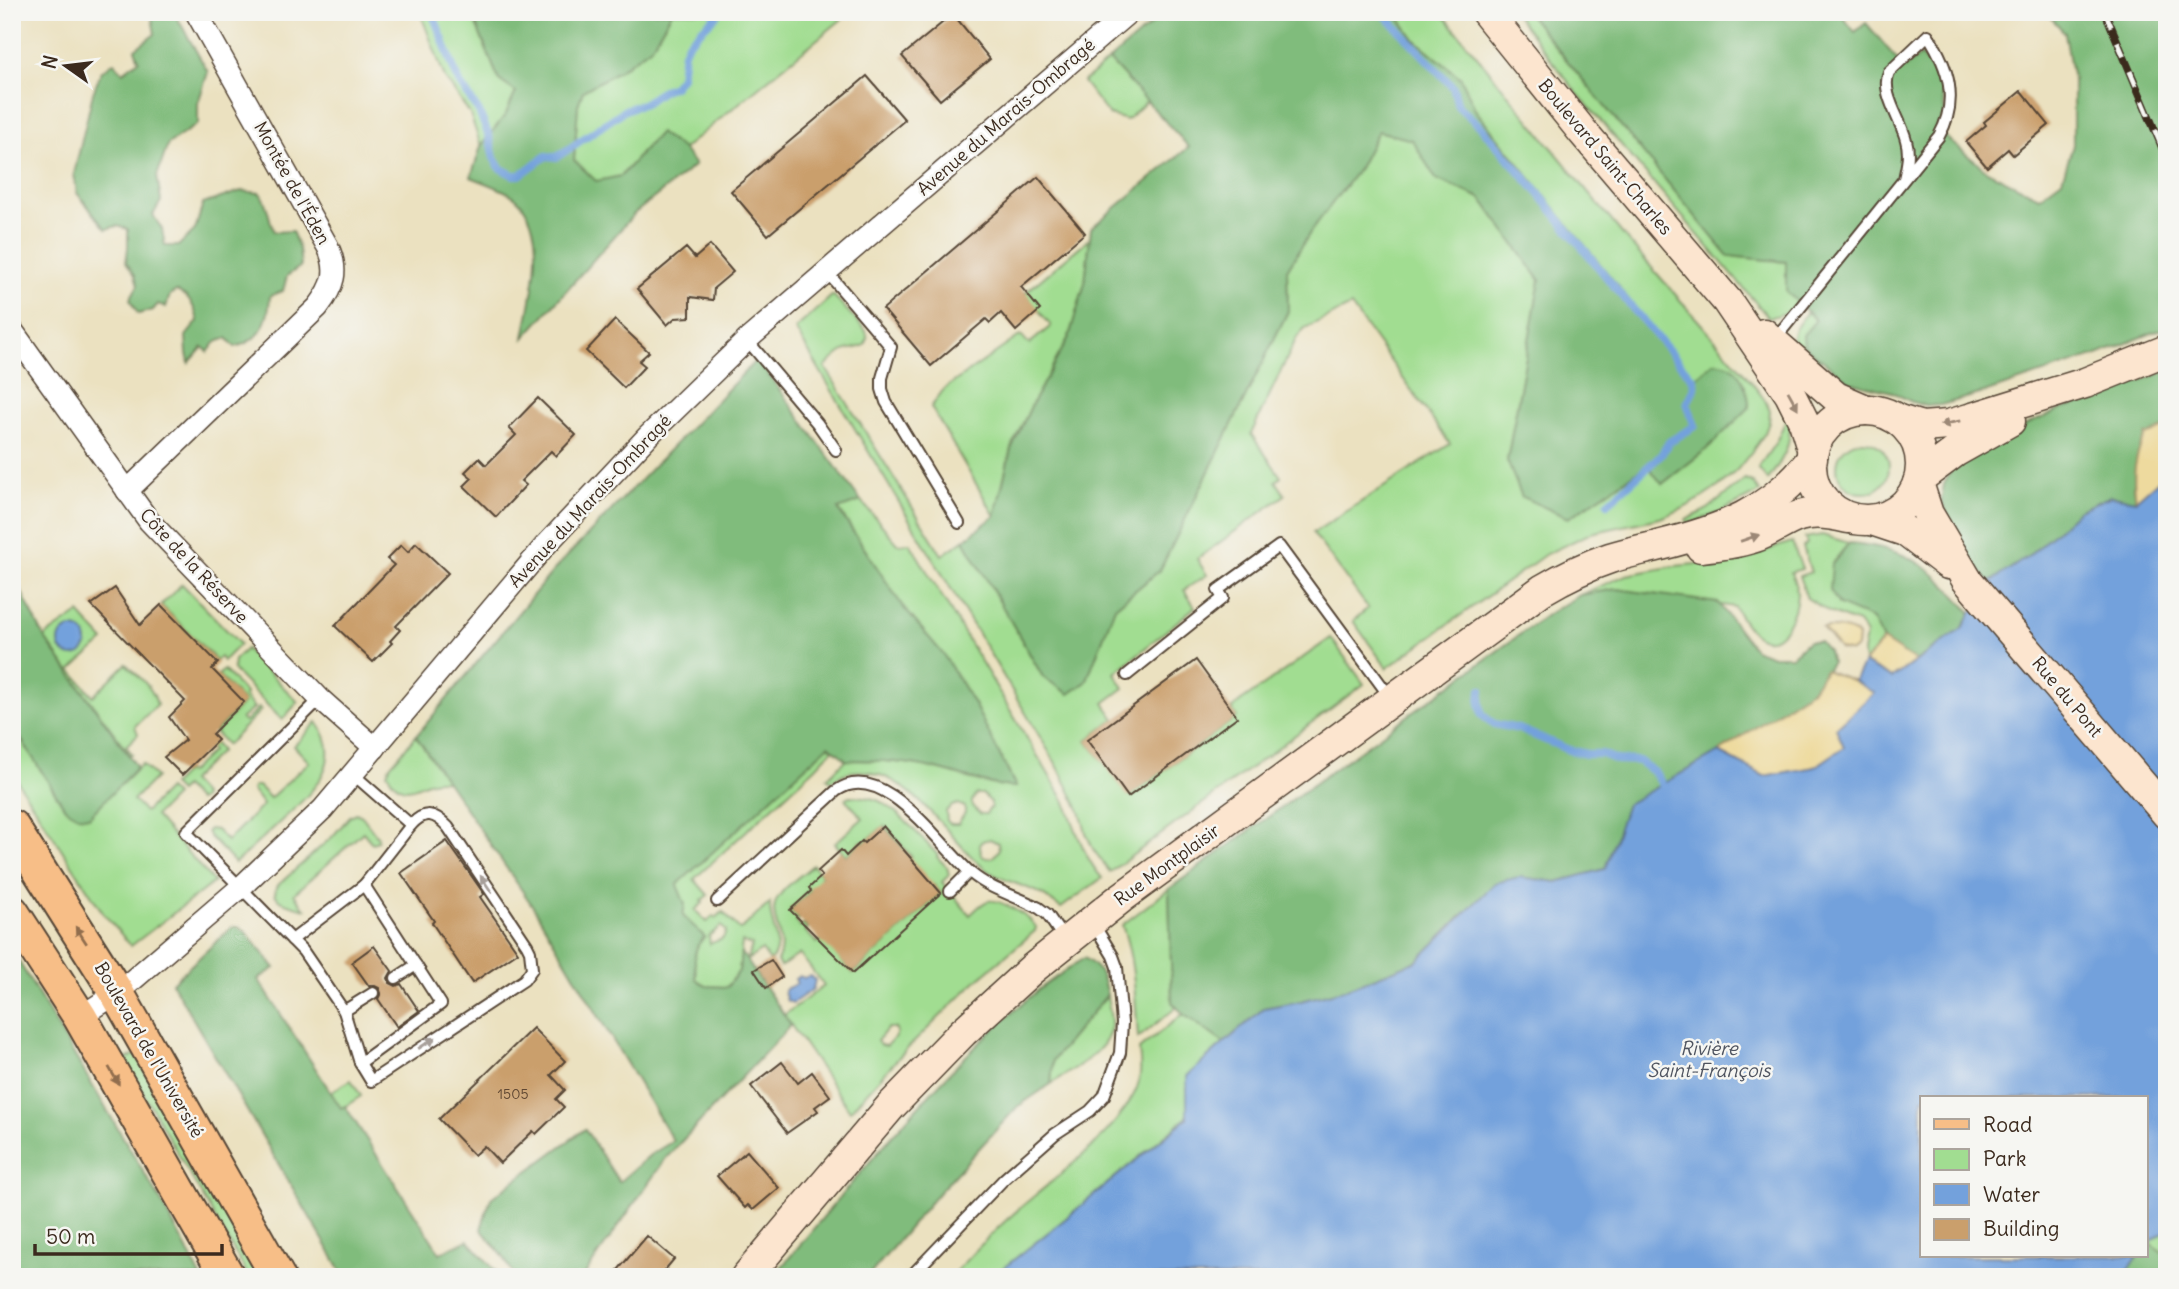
<svg xmlns="http://www.w3.org/2000/svg" width="2179" height="1289" font-family="Delius,sans-serif">
	<style>
		.green { fill: #a1dd91; stroke: #6e8458; stroke-width: 2; fill-rule: evenodd }
		.forest { fill: #80bc7b; stroke: #5e734c; stroke-width: 2 }
		.sand { fill: #eeda9e; stroke: #94825e; stroke-width: 2 }
		.water { fill: #73a1dc; stroke: #57667d; stroke-width: 2 }
		.lines { fill: none; stroke-linecap: round; stroke-linejoin: round }
		.stream { stroke: #73a1dc; stroke-width: 8 }
		.building { fill: #ca9f6c }
		.lane-casing { stroke: #554536; stroke-width: 14 }
		.street-casing { stroke: #554536; stroke-width: 24 }
		.secondary-casing { stroke: #554536; stroke-width: 33 }
		.primary-casing { stroke: #554536; stroke-width: 37 }
		.lane { stroke: #fff; stroke-width: 10 }
		.street { stroke: #fff; stroke-width: 21 }
		.secondary { stroke: #fce5cf; stroke-width: 30 }
		.primary { stroke: #f7be87; stroke-width: 33 }
		.rail-casing { stroke: #3b2a1e; stroke-width: 8 }
		.rail { stroke: #f6f6f2; stroke-width: 5; stroke-dasharray: 16; stroke-linecap: butt }
		.oneway { fill: #9c8876 }
		.oneway2 { fill: #a79f9a }
		.oneway3 { fill: #906d4d }
		.labels { text-anchor: middle; stroke-width: 5; stroke-linejoin: round; paint-order: stroke }
		.number-label { font-size: 14px; fill: #5f4732 }
		.street-label { font-size: 18px; fill: #3b2a1e; stroke: #f6f6f2 }
		.water-label { font-size: 19px; font-style: italic; fill: #4f5460; stroke: #f6f6f2 }
	</style>
	<rect width="100%" height="100%" fill="#f6f6f2"/>
	<filter id="ink" filterUnits="userSpaceOnUse"><feTurbulence type="fractalNoise" baseFrequency=".0143" numOctaves="2"/><feDisplacementMap in="SourceGraphic" scale="14" xChannelSelector="R" yChannelSelector="G"/><feConvolveMatrix kernelMatrix="1 2 1 2 8 2 1 2 1" color-interpolation-filters="sRGB"/></filter>
	<filter id="wash" filterUnits="userSpaceOnUse"><feTurbulence type="fractalNoise" baseFrequency=".00686" numOctaves="4" result="noise"/><feDisplacementMap in="SourceGraphic" scale="28" xChannelSelector="R" yChannelSelector="G"/><feGaussianBlur stdDeviation="1.57" result="paint"/><feColorMatrix in="noise" values="0 0 0 0 0 0 0 0 0 0 0 0 0 0 0 0 0 1.4 0 .05"/><feComposite in="paint" operator="in"/></filter>
	<g filter="url(#wash)">
		<rect width="100%" height="100%" fill="#ebe1c0"/>
		<!-- green -->
		<g class="green">
			<path d="M420 12H471L499 80 516 92 506 114 481 146 470 114 445 78Z"/>
			<path d="M672 12H846L847 15 683 149 659 133 621 176 596 182 574 160 578 105 583 91 618 71 651 47Z"/>
			<path d="M1395 12H1441L1624 236 1745 374 1765 400 1770 411 1769 422 1765 433 1753 450 1737 470 1718 487 1700 499 1682 509 1660 518 1591 533 1546 554 1387 668 1353 621 1368 608 1313 533 1450 444 1351 306 1305 328 1297 337 1251 434 1281 477 1276 481 1285 495 1197 559 1207 575 1184 590 1195 607 1115 673 1124 688 1104 703 1115 719 1087 740 1129 796 1237 717 1232 709 1240 702 1331 638 1364 684 1110 872 1093 849 1086 833 1080 811 1058 767 795 329 833 295 866 331C872 351 855 346 844 351 837 355 830 362 825 367L942 555 964 540 1043 677 1086 682 1115 607 1160 570 1288 311 1287 270 1311 231 1359 168 1378 131 1413 140 1436 179 1481 198 1540 280 1507 461 1568 518 1648 465 1662 484 1708 448 1694 380 1476 111 1461 78 1414 39Z"/>
			<path d="M1514 12H1527L1728 255 1786 262V291L1799 303C1790 311 1780 317 1768 317L1577 93Z"/>
			<path d="M1109 60 1147 101 1127 120 1109 115 1083 82Z"/>
			<path d="M1090 238 1085 283 1069 337 1034 400 1011 448 995 516 931 407 944 389 1021 335 1029 344 1051 326 1025 293Z"/>
			<path d="M1807 312 1816 320 1804 346 1821 360 1813 365 1792 340 1795 329Z"/>
			<path d="M1790 411C1791 446 1788 452 1768 480L1758 468 1776 442Z"/>
			<circle cx="1863" cy="467" r="26"/>
			<path d="M1745 479 1752 482 1760 492 1719 513 1688 524 1686 520 1708 509Z"/>
			<path d="M861 501 898 544 910 543 1064 800C1076 827 1082 855 1102 878L1061 908C1054 903 1047 897 1039 893 1022 884 1001 881 985 869 947 839 907 763 850 772 844 773 836 778 831 781L827 778 846 760C874 760 904 761 932 768 960 774 987 787 1016 787L974 704 943 654 903 607 838 508ZM976 794H982L991 802V807L986 814H980L972 806V801ZM958 804 965 807V813L958 824H951L947 821 946 811 952 806ZM990 839 998 843 999 849C995 857 989 862 981 855L980 845 982 841Z"/>
			<path d="M1822 535 1849 543 1832 564 1840 605 1873 619 1883 640 1864 663 1863 652 1866 635 1858 623 1829 612 1807 598 1799 576 1811 572 1803 547 1807 544 1805 538Z"/>
			<path d="M1792 542 1802 569 1791 572C1793 579 1797 587 1797 594 1796 610 1785 643 1764 639 1750 636 1742 618 1734 607L1617 589 1580 595 1626 575 1675 566 1725 561 1752 555Z"/>
			<path d="M182 584 240 644 223 661 220 657 216 660 161 605Z"/>
			<path d="M79 613 104 641 71 670 93 696 126 664C139 677 153 687 157 705L135 726 138 734 126 746 132 754 130 755 44 637Z"/>
			<path d="M246 649 298 702 282 720 233 670 234 660Z"/>
			<path d="M224 670 246 694 244 696 254 708 241 719 245 722 259 708 261 710 227 745 215 732 244 702 218 675Z"/>
			<path d="M317 722C348 763 309 795 280 822 265 836 250 850 235 863L209 836 207 831 209 829 216 830 227 841 263 805 252 790 254 786H258L270 798 309 762 294 746Z"/>
			<path d="M12 725 65 808 120 786 142 764 156 777 133 800 145 812 168 789 175 796 155 816 214 882 131 946 103 913 12 773Z"/>
			<path d="M416 736 447 781C420 774 408 808 387 773L390 766Z"/>
			<path d="M214 743 221 751 190 781 203 795 202 799 198 801 184 787 179 792 172 785 186 771 189 773 212 751 209 747Z"/>
			<path d="M829 745 833 749 815 768 694 879 708 895 701 901 703 903 695 910 707 922 713 916 716 918 723 912 740 930 770 903C768 923 786 945 770 961L762 950 747 960 752 945 742 942 739 971 727 987 706 986 696 979C695 963 692 948 704 937L683 916 676 885ZM721 926 726 931C724 942 718 939 710 944L709 936Z"/>
			<path d="M849 796C859 796 868 797 877 800 898 809 922 839 938 855L937 857 947 867 949 875 942 882 970 915C975 911 981 903 988 901 999 898 1030 917 1036 927L1035 931 977 980 900 1056 850 1111 784 1015 824 986 800 954 780 967 777 961C790 938 764 915 779 896 787 884 802 875 813 865L822 876 811 891 790 910 799 919 796 922 800 927 804 925 808 929 805 931 817 943 822 939 853 973 941 893 934 885 929 889 907 860 911 856 884 826 864 843 862 841 846 856 835 843 863 818 845 799ZM888 1028H895L897 1032 895 1037 887 1046 880 1045 877 1041Z"/>
			<path d="M356 813 362 816 378 837V841L372 843 363 832 294 894 305 909 285 903 279 900 275 894 276 887 333 836 350 816Z"/>
			<path d="M1169 889 1172 1002 1177 1007 1138 1038C1135 999 1135 961 1122 925Z"/>
			<path d="M1107 995C1108 1004 1111 1014 1111 1023 1111 1052 1072 1069 1051 1084L1053 1060Z"/>
			<path d="M1183 1014 1224 1043 1187 1076V1117L1065 1219 992 1277H950C970 1257 989 1235 1011 1216 1051 1180 1107 1143 1133 1096 1142 1081 1141 1066 1139 1049Z"/>
			<path d="M136 1054 264 1277H249L124 1060Z"/>
			<path d="M351 1080 361 1096 341 1109 330 1092Z"/>
			<path d="M2167 1230V1277H2124L2138 1256H2146C2146 1238 2153 1239 2167 1230Z"/>
		</g>
		<!-- forest -->
		<g class="forest">
			<path d="M151 12H174L208 72 198 103V124L168 144 157 176 161 201 153 215 162 229 165 246H178L195 230 203 204 241 191 260 193C269 206 268 217 274 232L292 231 299 249 301 266 287 276 283 291 270 296C269 321 261 341 235 347L227 338 216 342 208 352 203 347 189 363 187 353 186 336 198 321C195 308 190 296 176 291L170 295 166 307 158 304 153 310 138 314 130 299 138 285 135 275 126 262 128 248V229L117 226 106 229 77 193 74 174 93 93 101 72 114 62 123 72 139 60 135 49 155 34Z"/>
			<path d="M471 12H672L651 47 618 71 583 91 578 105 574 160 596 181 621 176 659 133 683 149 695 165 635 213 524 338C531 296 551 230 516 198 507 190 483 182 471 177L481 146 506 114 516 92 499 80Z"/>
			<path d="M1166 12H1395L1414 39 1461 78 1476 111 1694 380 1714 362C1719 363 1726 363 1731 366 1741 372 1750 396 1749 408L1708 448 1662 484 1647 465 1568 518 1522 497 1507 461 1540 280 1481 198 1436 179 1412 140 1378 131 1359 168 1311 231 1287 270 1288 311 1160 570 1115 607 1086 682 1069 694 1043 677 964 540 995 516 1011 449 1034 400 1069 337 1085 283 1091 228 1189 147 1109 60Z"/>
			<path d="M1527 12H1714L1730 18 1738 12H1839L1855 32 1866 23 1904 68 1921 55 1941 84 1945 113 1936 127 1951 142 1987 171 2039 197 2062 180 2073 145V80L2065 33 2046 12H2167V327L2097 355 1987 392 1941 405 1926 406 1912 402 1892 392 1850 382 1804 346 1803 335 1816 320 1786 291V262L1728 256Z"/>
			<path d="M757 359 861 501 838 509 903 607 943 654 974 704 1016 787C988 786 960 774 932 768 904 761 874 760 846 760L829 745 677 885 685 904 683 916 705 937C691 948 695 963 696 979L706 986 727 987 739 971 741 952 791 1025 666 1158 583 1277H515L503 1256 481 1229 491 1198 585 1129 619 1182 650 1155 673 1141 534 908 416 736 553 571Z"/>
			<path d="M2167 371V427L2146 435 2134 485 2136 500 2111 496 2079 510 2029 556 1989 583 1968 556 1941 501 1944 484 1954 465 1990 441 2062 409Z"/>
			<path d="M1849 543C1910 548 1933 568 1971 613L1962 629 1915 661 1883 640 1873 619 1839 605 1830 590 1832 564Z"/>
			<path d="M12 573 44 637 137 767 89 817 78 816 65 808 12 725Z"/>
			<path d="M1617 589 1718 603 1754 649 1773 656H1792L1808 641H1819L1828 651 1831 663 1813 689 1719 752 1628 804 1605 869 1557 882 1519 877 1460 917 1417 961 1343 990 1301 1001 1264 1008 1224 1043 1183 1014 1172 1002 1169 889 1551 612 1580 595Z"/>
			<path d="M232 927H237L244 930 275 968 258 979 341 1108 345 1106 440 1253 468 1240 501 1277H345L172 983Z"/>
			<path d="M12 950 165 1208 201 1277H12Z"/>
			<path d="M1084 958C1102 969 1102 976 1107 995L1053 1060 1051 1084 1017 1107 939 1192 868 1277H773C856 1179 937 1074 1036 992 1051 980 1068 969 1084 958Z"/>
			<path d="M2148 1242 2167 1255V1277H2124L2138 1256H2146V1245Z"/>
		</g>
		<!-- sand -->
		<g class="sand">
			<path d="M2167 427V482L2163 477 2136 500C2132 475 2134 457 2146 435Z"/>
			<path d="M1822 628C1834 628 1848 627 1858 636L1857 647 1851 652 1840 649Z"/>
			<path d="M1883 640 1915 661 1892 678 1864 663Z"/>
			<path d="M1825 670 1854 681 1874 693 1836 728 1844 747 1815 767 1764 776 1719 752 1813 689Z"/>
		</g>
		<!-- water -->
		<g class="water">
			<path d="M2163 476 2167 482V1230L2146 1245V1098H1922V1256H2138L2124 1277H992L1065 1219 1187 1118V1076L1264 1008 1301 1001 1343 990 1417 961 1495 883 1519 877 1557 882 1605 869 1627 804 1719 752 1764 776 1815 767 1844 747 1836 728 1874 693 1854 681 1864 663 1892 678 1962 629 1989 583 2029 556 2079 510 2111 496 2136 500Z"/>
			<circle cx="73" cy="642" r="14"/>
			<path d="M800 976 803 978 810 976 815 980 813 989 793 1003 787 1001 784 992 787 988 797 984 795 979Z"/>
		</g>
		<g class="lines">
			<!-- stream -->
			<g class="stream">
				<path d="M432 12 459 82 479 112 489 136 494 158 500 168 513 175H520L546 156 557 157 625 110 645 103 663 90 674 86 681 77 684 52 688 43 720 12"/>
				<path d="M1382 12 1453 87 1458 106 1481 127 1535 189 1617 290 1694 380 1695 388 1687 403 1695 426 1669 442 1661 455 1608 503"/>
				<path d="M1481 690 1480 703 1482 715 1494 724 1519 729 1569 750 1586 754H1602L1617 760 1639 761 1656 774 1662 784"/>
			</g>
		</g>
		<g id="blocks">
			<!-- building -->
			<g class="building">
				<path d="M953 14 990 59 940 100 902 56Z"/>
				<path d="M867 76 905 120 768 235 731 191Z"/>
				<path d="M2021 91 2049 125 2013 155 2008 149 1987 167 1966 142 1986 125 1984 122Z"/>
				<path d="M1038 177 1085 233 1021 287 1040 310 1016 331 1001 313 990 323 986 319 931 366 883 309Z"/>
				<path d="M710 245 733 272 714 288 713 300 690 297V317L675 318 667 325 637 289 686 248 695 258Z"/>
				<path d="M615 320 649 352 639 361 645 366 624 388 586 351Z"/>
				<path d="M538 398 576 435 556 456 551 451 521 481 526 485 496 517 464 486 472 478 465 472 479 458 486 465 516 435 509 428Z"/>
				<path d="M416 543 448 573 396 626 400 630 390 641 392 643 373 662 335 626 394 565 387 559 401 545 408 552Z"/>
				<path d="M115 588 140 625 161 605 218 663 212 669 244 702 212 734 218 740 182 775 164 757 185 740 169 717 185 701 91 605Z"/>
				<path d="M1196 660 1237 717 1128 797 1087 740Z"/>
				<path d="M883 826 941 893 853 973 790 910 811 891 809 888 822 876 818 871 841 850 846 856 862 841 864 843Z"/>
				<path d="M447 841 484 894 480 897 518 952 472 983 432 923 434 921 401 873Z"/>
				<path d="M374 946 392 971 388 978 390 983 396 986 401 984 419 1011 397 1027 378 999 381 993 379 988 373 985 369 986 352 962Z"/>
				<path d="M771 960 782 977 766 988 754 970Z"/>
				<path d="M533 1028 565 1061 551 1075 565 1090 556 1099 564 1107 536 1134 533 1131 500 1163 484 1146 474 1155 439 1119Z"/>
				<path d="M782 1062 798 1083 812 1072 830 1096 815 1107 818 1111 787 1133 751 1086Z"/>
				<path d="M747 1151 779 1188 753 1210 748 1205 745 1208 717 1176Z"/>
				<path d="M647 1236 674 1259 659 1277H612Z"/>
			</g>
		</g>
	</g>
	<g filter="url(#ink)">
		<use href="#blocks" fill-opacity="0" stroke="#554536" stroke-width="2"/>
		<g class="lines">
			<!-- lane casing -->
			<g class="lane-casing">
				<g id="lane">
					<path d="M826 271 891 347 882 378V389L886 402 959 523"/>
					<path d="M747 340 817 423 836 450"/>
					<path d="M1774 340 1939 136C1959 101 1949 68 1928 35L1889 72C1880 93 1901 119 1906 140 1910 153 1907 166 1904 179"/>
					<path d="M1127 675 1223 598 1218 590 1279 546 1390 697"/>
					<path d="M320 699 186 832 303 951 344 1011 360 1063 371 1081 524 980 532 969 530 951 527 945 448 827C435 813 425 810 411 825"/>
					<path d="M950 891 969 872"/>
					<path d="M717 901 836 791C883 757 941 848 972 874 991 890 1017 896 1039 908L1047 914 1064 939"/>
					<path d="M292 940 364 885 411 825 354 775"/>
					<path d="M396 978 416 965"/>
					<path d="M344 1011 373 993"/>
					<path d="M360 1063 441 1004 364 885"/>
					<path d="M910 1277 1004 1179 1055 1134 1090 1111 1104 1096 1120 1053 1122 1023 1117 967 1113 956 1093 923"/>
				</g>
			</g>
			<!-- street casing -->
			<g class="street-casing">
				<g id="street">
					<path d="M12 330 149 521 320 699 375 748"/>
					<path d="M127 491 318 307C334 286 339 271 328 247L196 12"/>
					<path d="M80 1017 117 993 134 979 240 888 323 809 544 547 648 436 747 340 1129 12"/>
				</g>
			</g>
			<!-- secondary casing -->
			<g class="secondary-casing">
				<g id="secondary">
					<path d="M1486 12 1582 131 1727 301 1790 394 1804 422 1813 451"/>
					<path d="M1764 334 1836 397 1866 410"/>
					<circle cx="1866" cy="465" r="55"/>
					<path d="M1899 420 1922 427 1948 425 1969 419 2085 383 2167 350"/>
					<path d="M1920 478 1955 452 2010 421"/>
					<path d="M1918 483 1928 514 1967 580 2167 814"/>
					<path d="M1872 520 1905 531 1948 564"/>
					<path d="M1701 547C1719 545 1737 543 1755 537 1770 532 1784 521 1799 516 1815 511 1832 514 1848 518"/>
					<path d="M746 1277 891 1106 963 1032 1032 969 1121 898 1542 590C1564 577 1586 566 1610 558 1625 553 1641 550 1657 546 1722 530 1770 513 1812 459"/>
				</g>
			</g>
			<!-- primary casing -->
			<g class="primary-casing">
				<g id="primary">
					<path d="M12 827 117 993 278 1277"/>
					<path d="M12 912 80 1017 228 1277"/>
				</g>
			</g>
			<!-- lane -->
			<use href="#lane" class="lane"/>
			<!-- street -->
			<use href="#street" class="street"/>
			<!-- secondary -->
			<use href="#secondary" class="secondary"/>
			<!-- primary -->
			<use href="#primary" class="primary"/>
			<!-- rail casing -->
			<g class="rail-casing">
				<path id="rail" d="M2105 12 2167 159"/>
			</g>
			<!-- rail -->
			<use href="#rail" class="rail"/>
		</g>
		<!-- one-way arrows -->
		<defs><path id="oneway-solid" d="M-6-.8H1V-3.2L6.5 0L1 3.2V.8H-6Z" transform="scale(1.75)"/></defs>
		<g class="oneway">
			<use href="#oneway-solid" transform="translate(1793 400) rotate(61)"/>
			<use href="#oneway-solid" transform="translate(1950 423) rotate(169)"/>
			<use href="#oneway-solid" transform="translate(1750 538) rotate(-19)"/>
		</g>
		<g class="oneway2">
			<use href="#oneway-solid" transform="translate(486 884) rotate(-124)"/>
			<use href="#oneway-solid" transform="translate(427 1043) rotate(-33)"/>
		</g>
		<g class="oneway3">
			<use href="#oneway-solid" transform="translate(81 935) rotate(-123)"/>
			<use href="#oneway-solid" transform="translate(114 1076) rotate(60)"/>
		</g>
	</g>
	<g class="labels">
		<!-- number labels -->
		<g class="number-label">
			<text x="513" y="1099">1505</text>
		</g>
		<!-- street labels -->
		<g class="street-label">
			<text transform="translate(1006 117) rotate(-41)" y="6">Avenue du Marais-Ombragé</text>
			<text transform="translate(1605 157) rotate(50)" y="6">Boulevard Saint-Charles</text>
			<text transform="translate(292 183) rotate(61)" y="6">Montée de l'Éden</text>
			<text transform="translate(590 501) rotate(-47)" y="6">Avenue du Marais-Ombragé</text>
			<text transform="translate(194 566) rotate(47)" y="6">Côte de la Réserve</text>
			<text transform="translate(2067 697) rotate(50)" y="6">Rue du Pont</text>
			<text transform="translate(1167 865) rotate(-36)" y="6">Rue Montplaisir</text>
			<text transform="translate(149 1050) rotate(60)" y="6">Boulevard de l'Université</text>
		</g>
		<!-- water labels -->
		<g class="water-label">
			<text x="1709" y="1055">Rivière<tspan x="1709" dy="22">Saint-François</tspan></text>
		</g>
	</g>
	<!-- margin -->
	<rect width="2179" height="1289" fill="none" stroke="#f6f6f2" stroke-width="42"/>
	<!-- legend -->
	<rect x="1920" y="1096" width="228" height="161" fill="#f6f6f2" stroke="#aba49d" stroke-width="2"/>
	<rect x="1934" y="1119" width="35" height="10" fill="#f7be87" stroke="#aba49d" stroke-width="2"/>
	<text x="1983" y="1132" font-size="21" fill="#3b2a1e">Road</text>
	<rect x="1934" y="1149" width="35" height="21" fill="#a1dd91" stroke="#aba49d" stroke-width="2"/>
	<text x="1983" y="1166" font-size="21" fill="#3b2a1e">Park</text>
	<rect x="1934" y="1184" width="35" height="21" fill="#73a1dc" stroke="#aba49d" stroke-width="2"/>
	<text x="1983" y="1202" font-size="21" fill="#3b2a1e">Water</text>
	<rect x="1934" y="1219" width="35" height="21" fill="#ca9f6c" stroke="#aba49d" stroke-width="2"/>
	<text x="1983" y="1236" font-size="21" fill="#3b2a1e">Building</text>
	<!-- north arrow -->
	<g transform="translate(66 66) rotate(284)" stroke="#f6f6f2" stroke-width="5" paint-order="stroke">
	<path d="M0-5L12 26L0 18L-12 26Z" fill="#3b2a1e"/>
	<text y="-10" font-size="19" font-weight="bold" text-anchor="middle" fill="#3b2a1e">N</text>
	</g>
	<!-- scale -->
	<path d="M35 1244v10h187v-10" fill="none" stroke="#3b2a1e" stroke-width="3.5"/>
	<text x="46" y="1244" font-size="21" fill="#3b2a1e" stroke="#f6f6f2" stroke-width="5" paint-order="stroke">50 m</text>
</svg>
